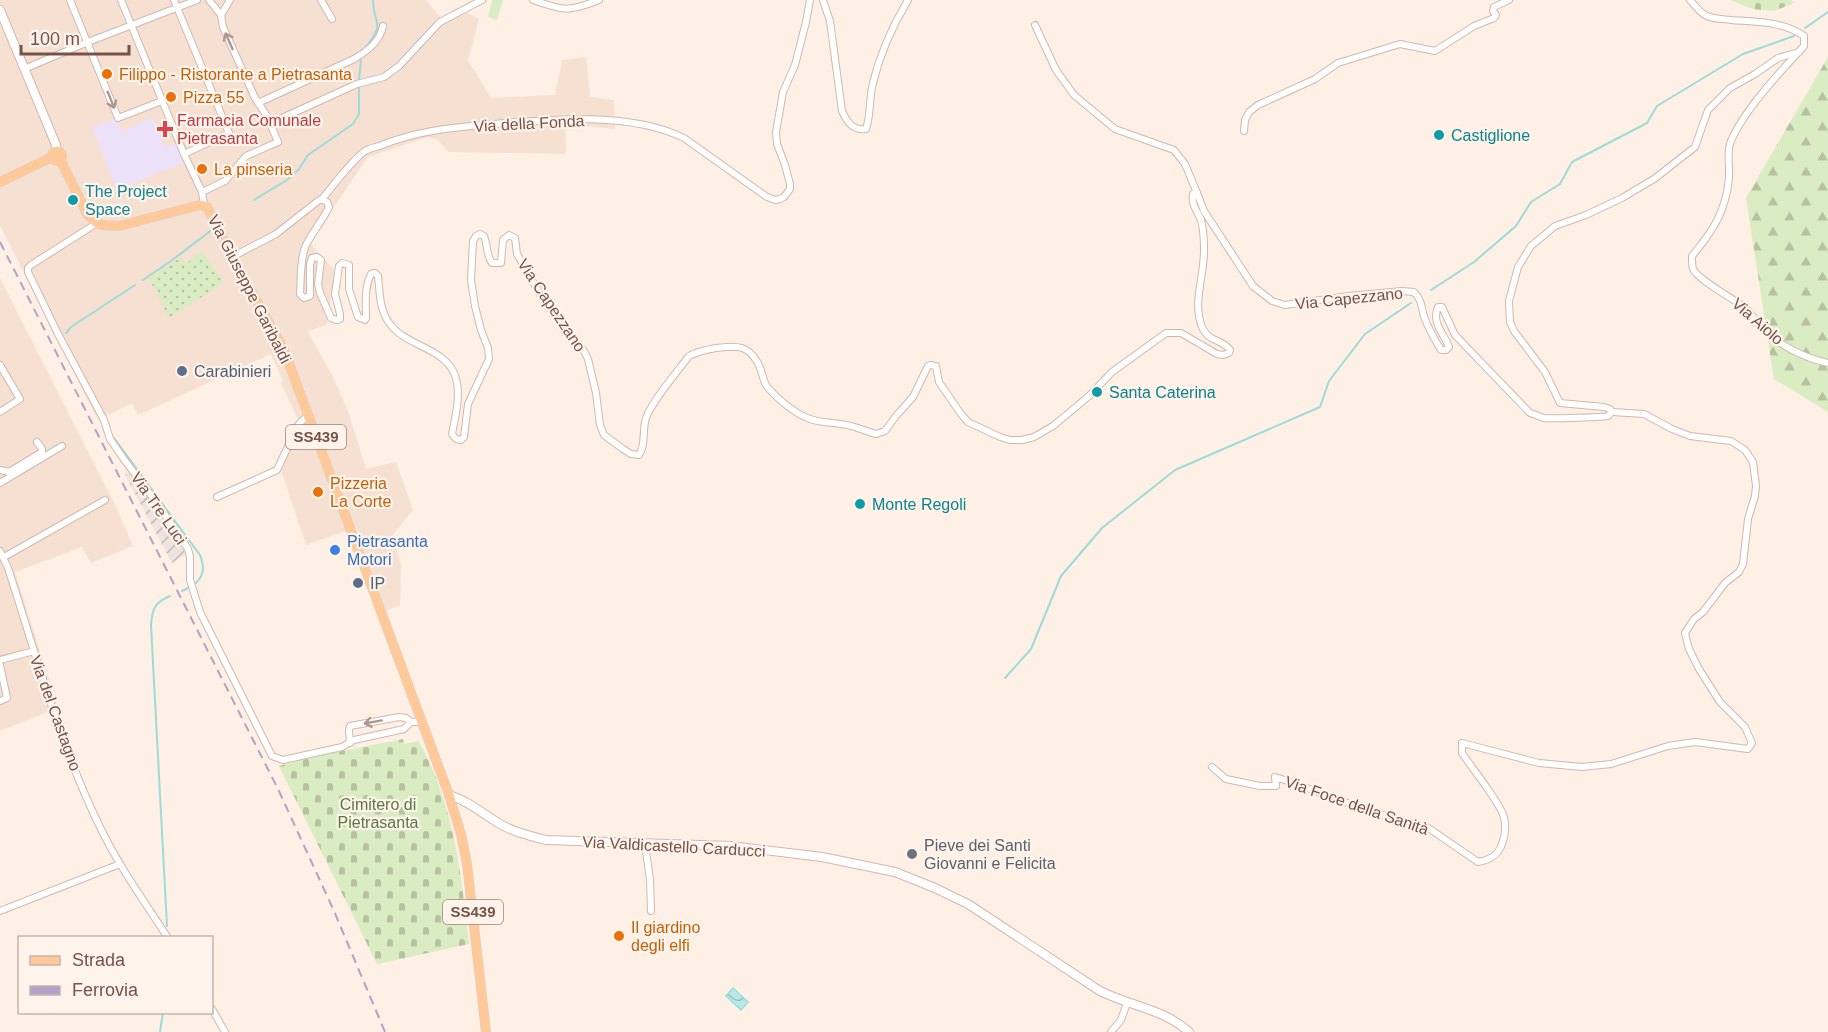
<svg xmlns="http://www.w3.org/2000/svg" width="1828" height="1032" font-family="Helvetica,sans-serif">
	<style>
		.residential { fill: #f6e0d2 }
		.industrial { fill: url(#industrial-furrows) }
		.education { fill: #ede1fa }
		.green { fill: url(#green-dots) }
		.forest { fill: url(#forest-firs) }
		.cemetery { fill: url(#cemetery-stones) }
		.pitch { fill: #daecc2 }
		.water { fill: url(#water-waves); stroke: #9ddbda; stroke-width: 1.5 }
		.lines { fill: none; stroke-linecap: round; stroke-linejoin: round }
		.stream { stroke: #9ddbda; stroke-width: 2 }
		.street-casing { stroke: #d2b7ac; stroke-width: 8 }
		.secondary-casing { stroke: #d5b6aa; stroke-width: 10 }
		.primary-casing { stroke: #d9cecc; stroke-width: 10 }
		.street { stroke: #fff; stroke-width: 6 }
		.secondary { stroke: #fff; stroke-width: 8 }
		.primary { stroke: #ffc99a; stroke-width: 9 }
		.rail { stroke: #b0a2c8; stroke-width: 2; stroke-dasharray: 9 6; stroke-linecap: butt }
		.oneway { stroke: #ae9791 }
		.food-dot { fill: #e8710a; stroke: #fff4ec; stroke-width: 2 }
		.health-dot { fill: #e0444e; stroke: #fff4ec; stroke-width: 2 }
		.culture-dot { fill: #0f9aa8; stroke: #fff4ec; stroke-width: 2 }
		.service-dot { fill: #5c6f8a; stroke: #fff4ec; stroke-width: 2 }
		.shop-dot { fill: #3f7fe0; stroke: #fff4ec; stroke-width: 2 }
		.worship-dot { fill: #6b7280; stroke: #fff4ec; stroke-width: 2 }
		.labels { text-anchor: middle; stroke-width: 4.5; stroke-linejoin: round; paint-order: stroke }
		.shield { fill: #fff4ec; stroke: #a08279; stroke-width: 1.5 }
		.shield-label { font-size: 15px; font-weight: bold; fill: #785148 }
		.food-label { font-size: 16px; fill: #c56008; stroke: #fff4ec; text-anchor: start }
		.health-label { font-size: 16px; fill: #be3a42; stroke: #fff4ec; text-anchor: start }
		.street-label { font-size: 16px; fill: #785148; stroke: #fff4ec }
		.culture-label { font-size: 16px; fill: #0d838f; stroke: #fff4ec; text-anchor: start }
		.service-label { font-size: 16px; fill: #4e5e75; stroke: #fff4ec; text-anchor: start }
		.shop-label { font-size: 16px; fill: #366cbe; stroke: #fff4ec; text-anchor: start }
		.park-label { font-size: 16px; fill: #58793c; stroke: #fff4ec }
		.worship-label { font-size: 16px; fill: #5b616d; stroke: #fff4ec; text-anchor: start }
	</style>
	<defs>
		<pattern id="industrial-furrows" width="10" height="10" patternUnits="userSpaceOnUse" patternTransform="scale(1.5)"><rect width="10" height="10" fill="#ede3df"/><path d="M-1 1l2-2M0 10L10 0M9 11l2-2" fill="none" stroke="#c5bab7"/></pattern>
		<pattern id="green-dots" width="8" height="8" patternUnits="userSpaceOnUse" patternTransform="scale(1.5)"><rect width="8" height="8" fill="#daecc2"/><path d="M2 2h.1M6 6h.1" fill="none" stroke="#b6c2a0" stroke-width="1.8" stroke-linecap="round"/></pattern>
		<pattern id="forest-firs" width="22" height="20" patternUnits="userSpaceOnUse" patternTransform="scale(1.5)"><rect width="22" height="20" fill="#daecc2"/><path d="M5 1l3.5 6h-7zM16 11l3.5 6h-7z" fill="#b6c2a0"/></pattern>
		<pattern id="cemetery-stones" width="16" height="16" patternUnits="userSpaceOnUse" patternTransform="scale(1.5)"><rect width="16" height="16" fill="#daecc2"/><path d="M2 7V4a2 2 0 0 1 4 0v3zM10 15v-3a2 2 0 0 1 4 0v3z" fill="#b6c2a0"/></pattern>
		<pattern id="water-waves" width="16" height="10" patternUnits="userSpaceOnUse" patternTransform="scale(1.5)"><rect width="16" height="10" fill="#b7e9e8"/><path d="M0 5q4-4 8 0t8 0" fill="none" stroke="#9abfbe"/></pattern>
	</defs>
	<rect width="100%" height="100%" fill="#fef0e4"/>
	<!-- residential -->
	<g class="residential">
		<path d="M0 0H426L441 18 457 8 479 19 468 60 491 98 555 95 562 60 586 57 590 97 614 100 615 129 565 124 566 154 448 152 438 140 428 137 368 157 333 208 311 244 335 271 327 324 308 332 332 375 348 411 366 469 396 462 413 510 393 535 401 566 400 605 386 611 356 527 306 545 281 470 301 426 281 383 283 381 271 354 138 415 132 403 98 420 0 225Z"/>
		<path d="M0 278 116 507 133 546 91 563 82 547 15 572 58 708 0 731Z"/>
	</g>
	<!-- industrial -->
	<path class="industrial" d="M130 472 172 532 186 554 172 563 125 475Z"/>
	<!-- education -->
	<path class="education" d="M152 117 165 147 175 143 183 163 117 190 92 128 116 118 122 131Z"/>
	<!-- green -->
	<path class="green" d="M202 251 224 283 169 318 149 278 182 257 187 263Z"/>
	<!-- forest -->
	<path class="forest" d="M1828 57V412L1774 379 1746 198Z"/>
	<!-- cemetery -->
	<g class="cemetery">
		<path d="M1730 0H1791L1794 3 1774 11 1753 9Z"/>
		<path d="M403 739 404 744 419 741C426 755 433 769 438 783 457 834 463 890 469 944L377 964 279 766 317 756Z"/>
	</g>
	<!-- pitch -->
	<path class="pitch" d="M492 0H503L497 20 488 17Z"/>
	<!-- water -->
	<path class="water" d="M733 988 748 1002 741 1010 726 996Z"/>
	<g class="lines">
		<!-- stream -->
		<g class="stream">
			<path d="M1805 28 1828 12"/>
			<path d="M366 47C387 20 373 26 373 0"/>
			<path d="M359 80 361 60"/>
			<path d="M254 200 287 180 299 169 308 155 353 124 359 114V86"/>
			<path d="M143 280 171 261 213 229"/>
			<path d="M1431 290 1474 262 1516 226 1531 202 1560 184 1572 162 1647 123 1657 106 1743 54 1794 36"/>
			<path d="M66 333 71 327 135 285"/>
			<path d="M114 438 200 555C204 566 205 574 196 583"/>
			<path d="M182 591 188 588"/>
			<path d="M1005 678 1031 649 1061 576 1102 528 1175 470 1320 407 1329 381 1365 334 1411 303"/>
			<path d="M167 926 151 625C152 609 155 602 170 596"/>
			<path d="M160 1032 163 1012"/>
		</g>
		<!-- street casing -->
		<g class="street-casing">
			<g id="street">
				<path d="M70 0 118 118 162 101"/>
				<path d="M121 0 184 154 202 192 204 205"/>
				<path d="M174 0 229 133 184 154"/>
				<path d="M321 0 332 19"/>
				<path d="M533 0C564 11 569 12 599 0"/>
				<path d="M823 0 830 21 842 111C847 122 853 131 866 129 871 114 869 98 873 83 880 54 893 25 908 0"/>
				<path d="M1690 0C1695 6 1700 13 1707 16 1714 19 1723 19 1731 20 1755 22 1783 21 1804 36V46C1781 71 1744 110 1731 141 1726 152 1730 166 1729 178 1726 211 1713 231 1692 256 1692 259 1692 266 1693 269 1697 279 1734 299 1745 308 1752 313 1756 323 1763 329 1780 346 1805 358 1828 363"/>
				<path d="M221 15 230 0"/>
				<path d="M1035 25 1056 70 1074 95 1115 129 1174 150 1185 164 1197 193"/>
				<path d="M24 69 88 42 197 0"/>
				<path d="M258 103 354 59C367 51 380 42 383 26"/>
				<path d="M271 123 357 84 384 77 399 66 440 22 482 0"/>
				<path d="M1244 131 1245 120 1249 112 1258 105 1315 79 1338 63 1400 44 1435 51 1474 26 1494 18 1496 15 1493 11 1494 7 1509 0"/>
				<path d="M202 192 225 181 246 156 278 142 267 116 255 98 223 27 221 15 209 0"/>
				<path d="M322 199C333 186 352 160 365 151 370 148 377 147 382 145 414 132 447 128 481 125 543 120 626 110 684 138L767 197 775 200 780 199 784 197 790 189V184L785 165 777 144 776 132 783 92 795 65 806 22 810 0"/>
				<path d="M97 223 31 265 28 268V272L58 334 104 420 110 439 123 458 159 506 188 549 190 557V580L200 612 272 756 283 760 342 747 354 740 404 729 411 722"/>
				<path d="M232 257 276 234 318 201 322 199 327 202 329 207C323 220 313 231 306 245 300 259 301 278 300 294L304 298 310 296V264L312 258 317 257 321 260 318 284 320 293 331 318 336 320 340 319V314L335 294 339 266 342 263 349 265V289L358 317 365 320 366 318C366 303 364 288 371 274L375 273 378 276C380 293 379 310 390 324 407 348 452 348 457 383 460 399 455 418 452 434L456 439 461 440 464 437 468 404 489 359 488 348 481 330 475 306 471 280 473 241 476 236 480 234 484 236C488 246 486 255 492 263H501L503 240 509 235 515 238 517 254 540 294 568 334 584 351 588 359 596 393 600 425 604 435 623 449 631 454 639 455C646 445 642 430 646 418 652 401 677 372 689 356 700 350 729 344 742 348 748 350 753 355 756 360 762 368 762 378 766 385 774 396 792 411 805 417 817 423 828 422 841 424 852 425 865 431 876 434L885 431 896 416 913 397 928 366 930 365 936 366 939 382 961 414 968 422 1000 437 1010 440H1022L1034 437 1053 426 1089 396 1112 372 1166 333H1181L1217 354 1223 355 1229 353 1230 350C1221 338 1209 343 1202 327 1192 302 1205 274 1204 248 1204 240 1203 228 1201 220 1197 211 1191 204 1193 194L1197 193 1204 211 1253 286 1272 301 1285 305 1349 296 1402 291 1414 292C1424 303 1420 307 1425 319 1429 330 1435 340 1441 350H1446L1449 347C1444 334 1431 322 1438 307H1442L1455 335 1530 413C1535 414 1539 417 1544 418 1549 419 1605 417 1608 416 1609 415 1610 413 1612 412L1610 409 1604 407 1560 403 1545 372 1514 331 1510 322 1509 301 1518 267 1531 246 1555 226 1586 215 1622 198 1654 179 1695 147 1708 110 1730 88 1755 74 1778 58 1799 52"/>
				<path d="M0 412 20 399 0 365"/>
				<path d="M0 470 9 472 42 452V449L37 442"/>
				<path d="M0 483 62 446"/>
				<path d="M217 497 277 470 298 425 308 415"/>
				<path d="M0 551 8 568C36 654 59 743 99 825 118 865 144 901 168 938"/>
				<path d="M4 557 105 500"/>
				<path d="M0 660 34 651"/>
				<path d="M0 665 7 698 0 701"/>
				<path d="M350 743 349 730 350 726 399 717 406 718 411 722H422"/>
				<path d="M1212 767 1226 779 1260 786H1276L1275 777 1285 780 1372 812 1427 827 1478 862C1489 860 1498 856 1502 844 1511 819 1500 807 1487 788 1479 776 1470 765 1462 753V743L1539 763 1582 767 1611 764 1668 746 1695 742 1748 749 1752 743 1745 727 1720 702 1699 669 1689 649 1685 633 1694 619 1703 612 1725 583 1739 572 1743 564 1748 519 1755 496 1756 486 1753 462 1745 450 1731 441 1690 436 1672 429 1644 414 1612 412"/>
				<path d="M645 844 650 880 651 911"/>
				<path d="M0 911 120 864"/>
				<path d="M212 1009 225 1032"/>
				<path d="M1111 1032 1121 1020 1127 1003"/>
			</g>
		</g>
		<!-- secondary casing -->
		<g class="secondary-casing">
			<g id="secondary">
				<path d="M0 10 56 145 57 151"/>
				<path d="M449 795C467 800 483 814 500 824 514 832 530 836 546 840L731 846 822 857 895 872 935 888 968 904 1100 991C1130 1006 1164 1009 1189 1032"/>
			</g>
		</g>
		<!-- primary casing -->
		<g class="primary-casing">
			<g id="primary">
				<circle cx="57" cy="156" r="5"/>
				<path d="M60 159 87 214 97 223 102 225 119 226 200 205 207 207 232 257 284 350 449 795 461 834 467 864 486 1032"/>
				<path d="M0 182 52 157"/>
			</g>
		</g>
		<!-- street -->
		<use href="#street" class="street"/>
		<!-- secondary -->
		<use href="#secondary" class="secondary"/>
		<!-- primary -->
		<use href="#primary" class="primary"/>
		<!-- rail -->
		<path class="rail" d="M0 242 278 789 334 911 385 1032"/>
	</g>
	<!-- one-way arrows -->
	<defs><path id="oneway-shaft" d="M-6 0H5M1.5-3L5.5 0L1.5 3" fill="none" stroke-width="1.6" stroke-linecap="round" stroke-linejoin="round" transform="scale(1.5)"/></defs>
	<g class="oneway">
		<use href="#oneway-shaft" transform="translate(229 41) rotate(-114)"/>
		<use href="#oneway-shaft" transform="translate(111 100) rotate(68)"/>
		<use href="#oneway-shaft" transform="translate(373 722) rotate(170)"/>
	</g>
	<!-- markers -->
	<g class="food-dot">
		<circle cx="107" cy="74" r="6"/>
		<circle cx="171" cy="97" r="6"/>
		<circle cx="202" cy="169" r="6"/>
		<circle cx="318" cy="492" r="6"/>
		<circle cx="619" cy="936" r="6"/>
	</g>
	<path class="health-dot" d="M162 120h6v6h6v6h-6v6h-6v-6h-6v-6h6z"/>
	<g class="culture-dot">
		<circle cx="1439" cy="135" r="6"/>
		<circle cx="73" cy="200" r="6"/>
		<circle cx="1097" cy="392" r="6"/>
		<circle cx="860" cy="504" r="6"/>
	</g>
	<g class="service-dot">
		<circle cx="182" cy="371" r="6"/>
		<circle cx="358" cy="583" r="6"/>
	</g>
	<circle class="shop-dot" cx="335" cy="550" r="6"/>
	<circle class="worship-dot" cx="912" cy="854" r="6"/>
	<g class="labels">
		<!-- shield labels -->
		<g class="shield">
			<rect x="286" y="425" width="60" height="24" rx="4.5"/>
			<rect x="443" y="900" width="60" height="24" rx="4.5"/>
		</g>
		<g class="shield-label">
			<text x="316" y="442">SS439</text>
			<text x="473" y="917">SS439</text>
		</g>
		<!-- food labels -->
		<g class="food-label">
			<text x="119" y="80">Filippo - Ristorante a Pietrasanta</text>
			<text x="183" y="103">Pizza 55</text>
			<text x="214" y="175">La pinseria</text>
			<text x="330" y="489">Pizzeria<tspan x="330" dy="18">La Corte</tspan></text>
			<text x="631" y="933">Il giardino<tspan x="631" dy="18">degli elfi</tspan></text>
		</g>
		<!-- health labels -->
		<g class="health-label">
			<text x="177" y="126">Farmacia Comunale<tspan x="177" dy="18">Pietrasanta</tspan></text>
		</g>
		<!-- street labels -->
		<g class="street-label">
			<text transform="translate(529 123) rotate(-3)" y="6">Via della Fonda</text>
			<text transform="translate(250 289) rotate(63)" y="6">Via Giuseppe Garibaldi</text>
			<text transform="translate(1349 298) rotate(-6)" y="6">Via Capezzano</text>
			<text transform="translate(552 305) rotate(56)" y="6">Via Capezzano</text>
			<text transform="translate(1758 321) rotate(41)" y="6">Via Aiolo</text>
			<text transform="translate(159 508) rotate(55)" y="6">Via Tre Luci</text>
			<text transform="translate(56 713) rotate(70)" y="6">Via del Castagno</text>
			<text transform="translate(1357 805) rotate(19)" y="6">Via Foce della Sanità</text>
			<text transform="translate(674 846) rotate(3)" y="6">Via Valdicastello Carducci</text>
		</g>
		<!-- culture labels -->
		<g class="culture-label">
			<text x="1451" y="141">Castiglione</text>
			<text x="85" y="197">The Project<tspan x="85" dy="18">Space</tspan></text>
			<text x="1109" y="398">Santa Caterina</text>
			<text x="872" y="510">Monte Regoli</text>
		</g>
		<!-- service labels -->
		<g class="service-label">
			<text x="194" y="377">Carabinieri</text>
			<text x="370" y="589">IP</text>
		</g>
		<!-- shop labels -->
		<g class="shop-label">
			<text x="347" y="547">Pietrasanta<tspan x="347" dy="18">Motori</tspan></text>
		</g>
		<!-- park labels -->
		<g class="park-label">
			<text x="378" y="810">Cimitero di<tspan x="378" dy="18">Pietrasanta</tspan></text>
		</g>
		<!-- worship labels -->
		<g class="worship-label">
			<text x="924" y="851">Pieve dei Santi<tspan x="924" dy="18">Giovanni e Felicita</tspan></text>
		</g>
	</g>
	<!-- legend -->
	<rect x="18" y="936" width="195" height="78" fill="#fff4ec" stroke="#c9b3aa" stroke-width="1.5"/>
	<rect x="30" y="956" width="30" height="9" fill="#ffc99a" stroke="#c9b3aa" stroke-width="1.5"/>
	<text x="72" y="966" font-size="18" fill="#785148">Strada</text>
	<rect x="30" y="986" width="30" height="9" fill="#b0a2c8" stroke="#c9b3aa" stroke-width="1.5"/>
	<text x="72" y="996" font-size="18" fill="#785148">Ferrovia</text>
	<!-- scale -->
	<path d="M21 45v9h108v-9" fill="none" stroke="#785148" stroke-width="3"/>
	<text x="30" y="45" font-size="18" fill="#785148" stroke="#fff4ec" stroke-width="4.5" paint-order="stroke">100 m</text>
</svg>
